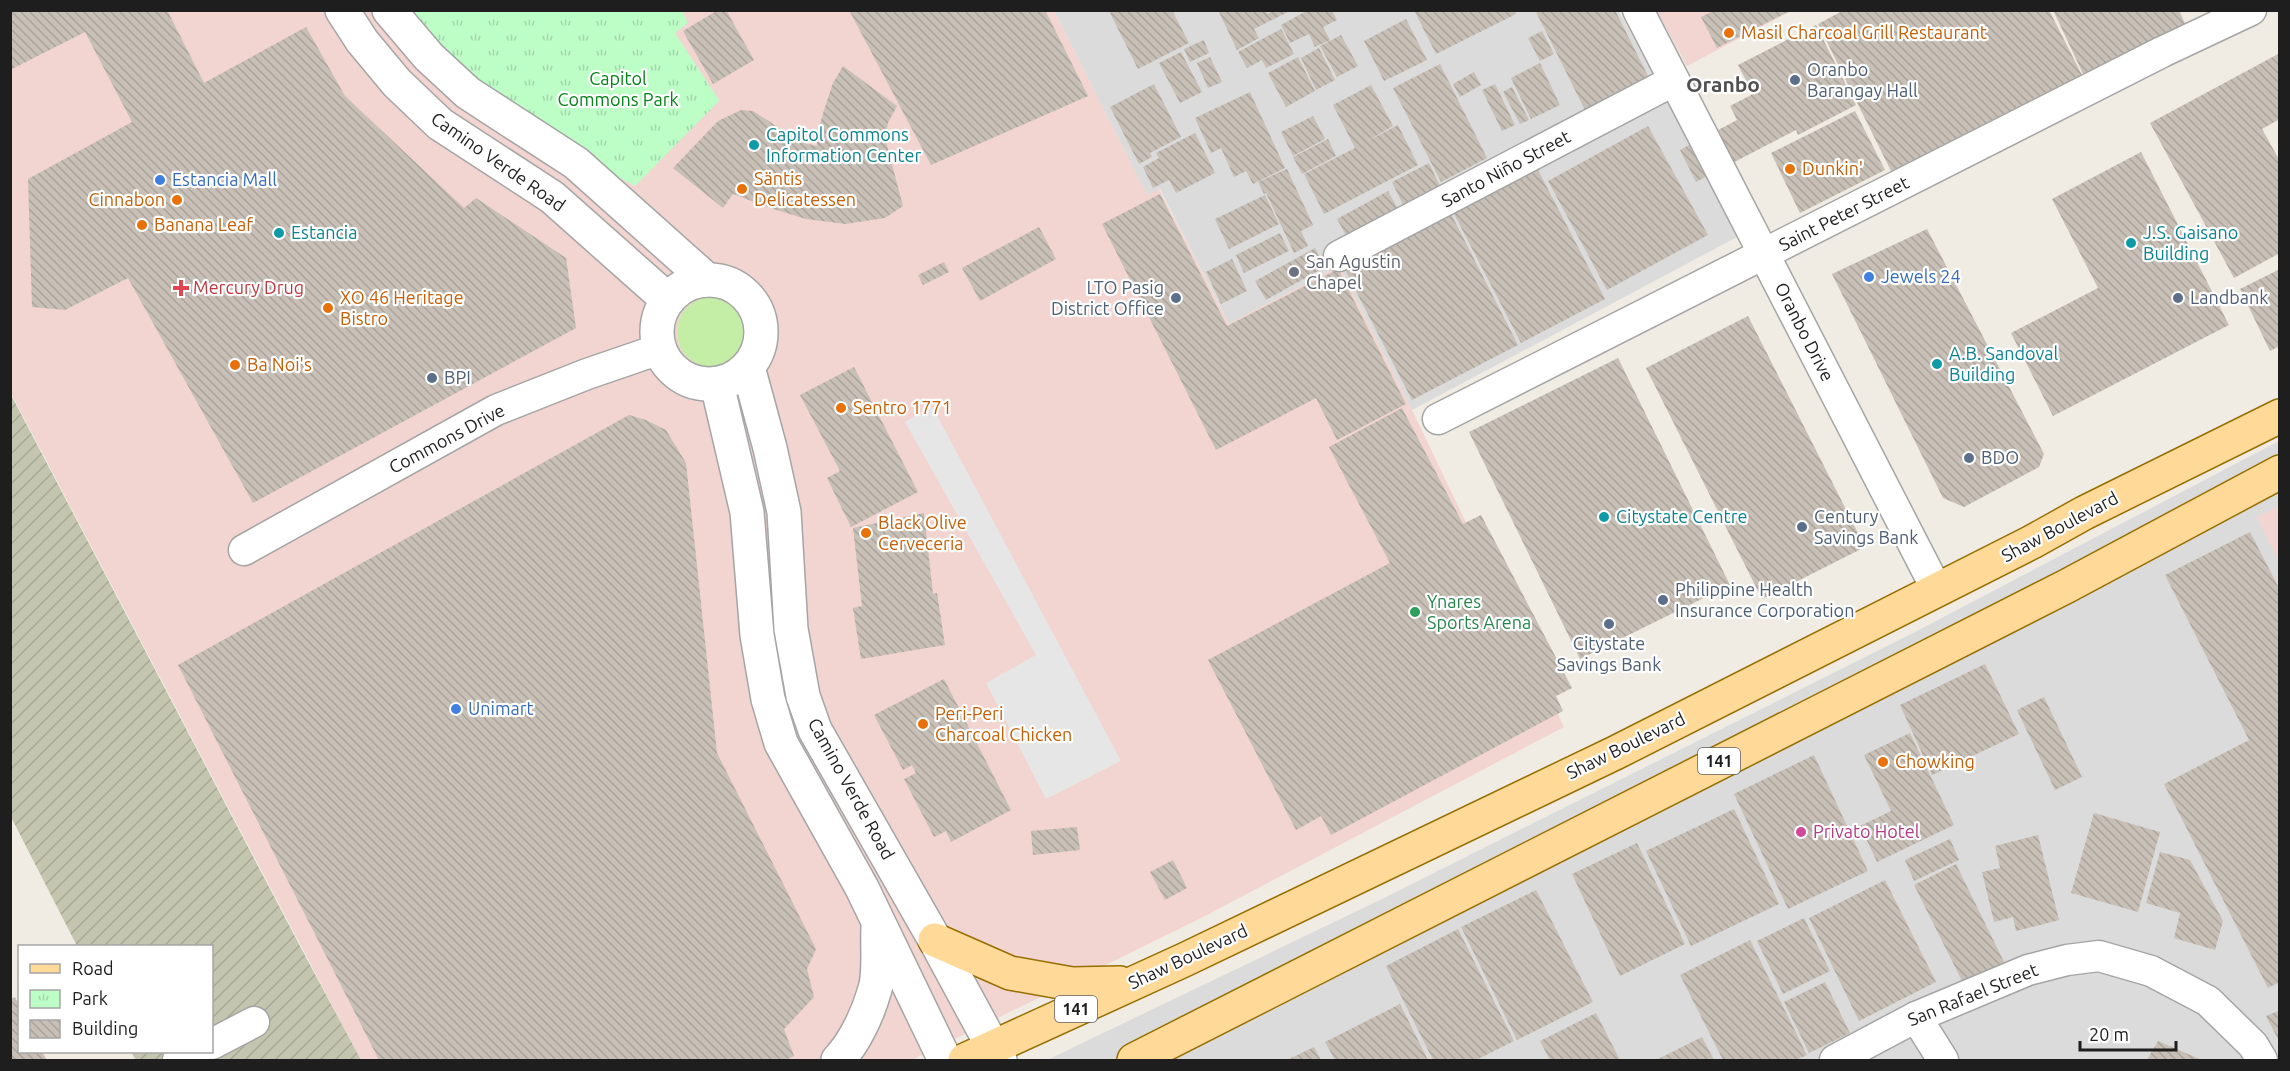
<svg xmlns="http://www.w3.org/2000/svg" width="2290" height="1071" font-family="Ubuntu,sans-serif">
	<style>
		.residential { fill: #dcdbdb }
		.commercial { fill: #f2d4d1 }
		.construction { fill: url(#construction-furrows) }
		.grass { fill: #c4eda5 }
		.park { fill: url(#park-tufts) }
		.parking { fill: #e6e6e6 }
		.building { fill: url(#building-back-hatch) }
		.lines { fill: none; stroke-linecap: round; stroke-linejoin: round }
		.minor-casing { stroke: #a5a5a5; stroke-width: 33 }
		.tertiary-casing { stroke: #a5a5a5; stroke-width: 36 }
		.primary-casing { stroke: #976e00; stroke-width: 36 }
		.minor { stroke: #fff; stroke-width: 30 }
		.tertiary { stroke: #fff; stroke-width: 33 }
		.primary { stroke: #ffd998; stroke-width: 33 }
		.food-dot { fill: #e8710a; stroke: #fff; stroke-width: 2 }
		.service-dot { fill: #5c6f8a; stroke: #fff; stroke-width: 2 }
		.culture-dot { fill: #0f9aa8; stroke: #fff; stroke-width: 2 }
		.shop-dot { fill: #3f7fe0; stroke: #fff; stroke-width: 2 }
		.worship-dot { fill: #6b7280; stroke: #fff; stroke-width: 2 }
		.health-dot { fill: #e0444e; stroke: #fff; stroke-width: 2 }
		.leisure-dot { fill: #2e9e5b; stroke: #fff; stroke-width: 2 }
		.hotel-dot { fill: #d1479c; stroke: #fff; stroke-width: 2 }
		.labels { text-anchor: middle; stroke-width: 4.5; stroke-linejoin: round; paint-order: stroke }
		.shield { fill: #fff; stroke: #626262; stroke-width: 1.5 }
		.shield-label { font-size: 16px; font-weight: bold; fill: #1e1e1e }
		.food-label { font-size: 18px; fill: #c56008; stroke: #fff; text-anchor: start }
		.service-label { font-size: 18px; fill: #4e5e75; stroke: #fff; text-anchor: start }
		.park-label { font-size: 18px; fill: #058317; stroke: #fff }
		.culture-label { font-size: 18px; fill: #0d838f; stroke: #fff; text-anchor: start }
		.street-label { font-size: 18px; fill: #1e1e1e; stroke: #fff }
		.shop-label { font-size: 18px; fill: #366cbe; stroke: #fff; text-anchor: start }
		.worship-label { font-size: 18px; fill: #5b616d; stroke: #fff; text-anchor: start }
		.health-label { font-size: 18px; fill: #be3a42; stroke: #fff; text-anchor: start }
		.leisure-label { font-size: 18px; fill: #27864d; stroke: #fff; text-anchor: start }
		.hotel-label { font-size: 18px; fill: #b23c85; stroke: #fff; text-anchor: start }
		.quarter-label { font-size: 21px; font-weight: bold; fill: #515151; stroke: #fff }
	</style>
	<defs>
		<pattern id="construction-furrows" width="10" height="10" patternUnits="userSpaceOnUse" patternTransform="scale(1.5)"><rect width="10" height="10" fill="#c3c5ae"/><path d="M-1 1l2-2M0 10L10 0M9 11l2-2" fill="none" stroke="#a7a995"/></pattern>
		<pattern id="park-tufts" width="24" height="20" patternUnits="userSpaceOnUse" patternTransform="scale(1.5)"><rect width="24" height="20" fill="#bdfdc6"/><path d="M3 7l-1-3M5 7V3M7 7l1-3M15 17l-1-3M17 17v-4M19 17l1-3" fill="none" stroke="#a2d8aa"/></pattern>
		<pattern id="building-back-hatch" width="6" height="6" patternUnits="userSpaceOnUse" patternTransform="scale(1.5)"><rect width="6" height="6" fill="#c8bfb6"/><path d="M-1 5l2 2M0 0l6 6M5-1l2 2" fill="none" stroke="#aba49c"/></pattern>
	</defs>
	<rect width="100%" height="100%" fill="#f0ece3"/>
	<!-- residential -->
	<g class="residential">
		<path d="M1054 11H1619L1739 236 1412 410 1339 266 1229 324 1160 189 1147 196Z"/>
		<path d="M2279 441V1060H1047L1380 900 1915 632Z"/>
	</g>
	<!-- commercial -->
	<g class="commercial">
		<path d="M10 11H1054L1147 195 1159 189 1229 324 1339 266 1412 410 1564 727 1203 917 912 1060H361L11 393Z"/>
		<path d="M1657 11H1791L1687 66Z"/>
		<path d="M2279 506V562L2257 517Z"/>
	</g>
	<!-- construction -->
	<path class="construction" d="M10 393 302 950 361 1060H136L131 1052H212V946H77L11 817Z"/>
	<!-- grass -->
	<circle class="grass" cx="712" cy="332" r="35"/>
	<!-- park -->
	<path class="park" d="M410 11H682L688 23 675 33 719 100 721 99 635 186 579 157 467 71Z"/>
	<!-- parking -->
	<path class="parking" d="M932 406 1121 761 1046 799 986 683 1036 655 905 422Z"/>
	<!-- building -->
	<g class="building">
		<path d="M10 10H167L204 83 306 27 345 96 464 208 476 198 566 258 576 328 253 503 128 278 65 310 32 307 28 179 132 122 85 32 10 70Z"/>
		<path d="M718 10H726L754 60 713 84 683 31Z"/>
		<path d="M849 10H1045L1088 96 931 165Z"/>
		<path d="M1115 10H1172L1189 43 1138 69 1110 13Z"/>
		<path d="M1218 10H1266L1267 14 1271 12 1270 10H1292L1254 29 1259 38 1237 50Z"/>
		<path d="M1308 10H1332L1337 20 1323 27 1330 40 1315 47 1309 34 1290 43 1281 25Z"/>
		<path d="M1414 10H1514L1516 14 1436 54Z"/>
		<path d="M1535 10H1615L1653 86 1589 118Z"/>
		<path d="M1715 10H1792L1717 48 1701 17Z"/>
		<path d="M1844 10H2049L2085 81 1894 177 1818 24Z"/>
		<path d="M2053 10H2179L2186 26 2084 76Z"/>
		<path d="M1406 19 1427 60 1384 81 1364 41Z"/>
		<path d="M1816 25 1856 105 1798 135 1796 130 1696 182 1680 150 1737 120 1730 106 1753 94 1738 65Z"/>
		<path d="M1281 29 1294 54 1266 68 1262 60 1247 68 1238 52Z"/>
		<path d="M1542 31 1554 54 1540 61 1528 38Z"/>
		<path d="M1341 35 1358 66 1337 77 1320 46Z"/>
		<path d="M1204 40 1209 53 1190 62 1184 49Z"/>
		<path d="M1319 48 1335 80 1316 90 1301 58Z"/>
		<path d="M1181 52 1202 92 1180 103 1159 63Z"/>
		<path d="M2280 53V119L2262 129 2280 161V253L2234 278 2150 123Z"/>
		<path d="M1210 57 1222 82 1208 88 1197 63Z"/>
		<path d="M1298 57 1315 91 1286 107 1268 73Z"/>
		<path d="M1540 63 1560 105 1531 119 1511 78Z"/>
		<path d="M1440 64 1487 158 1441 182 1393 88Z"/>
		<path d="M843 66 897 106 888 123 885 138 903 206 885 218 845 224 806 219 767 207 733 194 723 208 673 168 718 121 741 110 753 111 793 137 808 144 817 146V134L825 107 833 83Z"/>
		<path d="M1474 72 1481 85 1460 97 1453 84Z"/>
		<path d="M1154 84 1181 137 1150 153 1152 157 1139 164 1110 107Z"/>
		<path d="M1495 84 1515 125 1502 131 1482 90Z"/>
		<path d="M1371 85 1393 126 1364 143 1398 125 1418 165 1324 214 1304 174 1355 148 1333 105Z"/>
		<path d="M1512 87 1529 120 1520 124 1503 92Z"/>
		<path d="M1250 92 1285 168 1253 184 1246 171 1234 177 1221 148 1211 153 1195 118Z"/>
		<path d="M1855 111 1885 170 1800 213 1771 153Z"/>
		<path d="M1313 116 1325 139 1293 156 1281 132Z"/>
		<path d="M1648 126 1708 235 1607 290 1548 181Z"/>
		<path d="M1195 133 1215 173 1176 193 1169 180 1153 188 1143 167 1159 158 1156 153Z"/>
		<path d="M1328 139 1336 156 1302 174 1293 157Z"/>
		<path d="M2141 152 2229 325 2053 416 2011 333 2098 288 2052 199Z"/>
		<path d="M1429 163 1440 186 1403 205 1392 182Z"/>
		<path d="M1536 166 1605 299 1521 343 1452 210Z"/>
		<path d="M1287 169 1313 225 1301 231 1308 246 1294 253 1266 193 1264 194 1258 182Z"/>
		<path d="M1388 191 1399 211 1348 239 1337 219Z"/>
		<path d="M1160 194 1227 326 1338 269 1406 404 1337 440 1316 398 1216 450 1102 224Z"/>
		<path d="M1265 195 1279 224 1229 249 1215 219Z"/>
		<path d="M1448 208 1518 345 1412 400 1342 264Z"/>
		<path d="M1039 227 1056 259 980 301 962 268Z"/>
		<path d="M1927 229 2044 454 2039 467 1964 507 1943 498 1832 274Z"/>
		<path d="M1280 233 1289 251 1244 273 1236 255Z"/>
		<path d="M1315 248 1325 267 1266 300 1255 281Z"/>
		<path d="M1232 259 1247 291 1221 304 1206 272Z"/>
		<path d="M944 262 949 272 923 285 918 275Z"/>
		<path d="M2280 269V346L2270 351 2240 289Z"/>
		<path d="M1748 316 1865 547 1762 599 1646 368Z"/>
		<path d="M1618 358 1730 585 1580 659 1469 432Z"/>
		<path d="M854 367 918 492 851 527 827 478 840 471 800 395Z"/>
		<path d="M1402 408 1463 524 1481 515 1572 688 1556 696 1563 711 1331 835 1321 816 1296 830 1208 660 1390 563 1329 447Z"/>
		<path d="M629 415 646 420 666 430 686 463 717 753 816 949 807 969 814 997 784 1029 794 1056 786 1060H379L178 665Z"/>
		<path d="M924 513 933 594 937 593 945 645 861 659 853 608 862 606 853 528Z"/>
		<path d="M2250 532 2280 590V982L2268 988 2164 784 2249 740 2165 575Z"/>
		<path d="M1985 664 2019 734 1932 775 1900 705Z"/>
		<path d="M944 679 1011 810 951 842 946 831 934 837 904 779 916 773 912 765 903 770 874 715Z"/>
		<path d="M2044 697 2082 777 2055 790 2017 710Z"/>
		<path d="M1910 733 1954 825 1877 862 1860 826 1891 811 1864 755Z"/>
		<path d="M1814 755 1868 871 1788 909 1734 794Z"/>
		<path d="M1734 809 1779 904 1691 946 1646 851Z"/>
		<path d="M2094 813 2160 832 2138 912 2071 893Z"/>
		<path d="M1077 827 1080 850 1033 855 1031 831Z"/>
		<path d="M2038 835 2059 920 2016 931 2013 917 1994 922 1982 872 2000 868 1995 846Z"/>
		<path d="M1950 839 1959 860 1914 881 1905 860Z"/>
		<path d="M1637 843 1685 944 1620 976 1572 874Z"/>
		<path d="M2160 852 2190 860 2223 921 2215 950 2174 938 2180 913 2146 903Z"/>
		<path d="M1173 860 1187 888 1165 900 1150 872Z"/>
		<path d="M1956 864 2006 966 1965 987 1914 885Z"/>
		<path d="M1885 880 1936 982 1859 1021 1809 918Z"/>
		<path d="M1536 890 1593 1002 1517 1040 1461 927Z"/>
		<path d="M1804 918 1830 971 1783 994 1757 941Z"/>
		<path d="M1458 929 1514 1041 1476 1060H1433L1386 966Z"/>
		<path d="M1750 940 1807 1055 1796 1060H1723L1680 975Z"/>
		<path d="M1825 982 1850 1033 1809 1053 1784 1002Z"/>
		<path d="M15 997 20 1007V1052H42L47 1060H10V999Z"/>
		<path d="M1400 1004 1428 1060H1335L1325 1042Z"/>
		<path d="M2280 1010V1043L2266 1016Z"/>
		<path d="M1596 1013 1620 1060H1550L1540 1041Z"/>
		<path d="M1702 1037 1714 1060H1656Z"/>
		<path d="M2158 1041 2202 1060H2147Z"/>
		<path d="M1314 1047 1321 1060H1287Z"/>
	</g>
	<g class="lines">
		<!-- minor casing -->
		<g class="minor-casing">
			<g id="minor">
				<path d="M1638 10 1937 590"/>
				<path d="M1339 256 1673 81"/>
				<path d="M1438 419 2162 52 2251 10"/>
				<path d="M244 550 496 410 587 374 660 349"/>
				<path d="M1916 1017 1943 1060"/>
				<path d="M212 1044 254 1022"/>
				<path d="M178 1060 196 1052"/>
				<path d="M1835 1060 1916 1017 2028 970 2067 960 2099 956 2151 971 2208 1001 2253 1045 2262 1060"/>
			</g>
		</g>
		<!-- tertiary casing -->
		<g class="tertiary-casing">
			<g id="tertiary">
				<path d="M342 10 362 41 397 83 440 124 552 197 668 300"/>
				<path d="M389 10 429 57 468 93 576 163 707 280"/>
				<circle cx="709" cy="332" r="52"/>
				<path d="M748 367 770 448 784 512 791 629 803 696 815 730 935 940 1000 1060"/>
				<path d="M717 384 747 512 757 635 768 699 781 743 862 888 945 1060"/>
				<path d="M838 1060C855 1042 868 1014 875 989 880 973 877 946 878 928"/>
			</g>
		</g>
		<!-- primary casing -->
		<g class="primary-casing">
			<g id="primary">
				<path d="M935 940 1010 973 1072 984 1120 983"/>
				<path d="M965 1060 1184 960 1615 753 2032 542 2084 513 2280 416"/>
				<path d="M1134 1060 2067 586 2280 472"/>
			</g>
		</g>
		<!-- minor -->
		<use href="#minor" class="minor"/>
		<!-- tertiary -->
		<use href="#tertiary" class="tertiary"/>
		<!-- primary -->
		<use href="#primary" class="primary"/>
	</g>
	<!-- markers -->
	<g class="food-dot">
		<circle cx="1729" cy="33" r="6"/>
		<circle cx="1790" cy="169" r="6"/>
		<circle cx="742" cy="189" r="6"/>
		<circle cx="177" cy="200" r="6"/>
		<circle cx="142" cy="225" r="6"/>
		<circle cx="328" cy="308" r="6"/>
		<circle cx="235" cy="365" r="6"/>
		<circle cx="841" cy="408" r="6"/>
		<circle cx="866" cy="533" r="6"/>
		<circle cx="923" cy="724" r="6"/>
		<circle cx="1883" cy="762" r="6"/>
	</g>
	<g class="service-dot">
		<circle cx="1795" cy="80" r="6"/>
		<circle cx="1176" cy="298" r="6"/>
		<circle cx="2178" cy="298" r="6"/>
		<circle cx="432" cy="378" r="6"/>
		<circle cx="1969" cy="458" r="6"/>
		<circle cx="1802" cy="527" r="6"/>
		<circle cx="1663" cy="600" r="6"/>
		<circle cx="1609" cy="624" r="6"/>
	</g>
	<g class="culture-dot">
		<circle cx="754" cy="145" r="6"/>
		<circle cx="279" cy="233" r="6"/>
		<circle cx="2131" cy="243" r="6"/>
		<circle cx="1937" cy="364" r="6"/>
		<circle cx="1604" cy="517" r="6"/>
	</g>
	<g class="shop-dot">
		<circle cx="160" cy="180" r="6"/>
		<circle cx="1869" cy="277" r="6"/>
		<circle cx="456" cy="709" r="6"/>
	</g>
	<circle class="worship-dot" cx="1294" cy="272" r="6"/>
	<path class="health-dot" d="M178 279h6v6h6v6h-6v6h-6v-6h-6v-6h6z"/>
	<circle class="leisure-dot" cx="1415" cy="612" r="6"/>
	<circle class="hotel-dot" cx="1801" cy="832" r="6"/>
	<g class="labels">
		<!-- shield labels -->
		<g class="shield">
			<rect x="1698" y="748" width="42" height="26" rx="4.5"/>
			<rect x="1055" y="996" width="42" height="26" rx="4.5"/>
		</g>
		<g class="shield-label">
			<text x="1719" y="767">141</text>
			<text x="1076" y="1015">141</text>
		</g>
		<!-- food labels -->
		<g class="food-label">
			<text x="1741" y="39">Masil Charcoal Grill Restaurant</text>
			<text x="1802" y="175">Dunkin'</text>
			<text x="754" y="185">Säntis<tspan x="754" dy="21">Delicatessen</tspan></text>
			<text x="165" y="206" text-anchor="end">Cinnabon</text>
			<text x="154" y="231">Banana Leaf</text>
			<text x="340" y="304">XO 46 Heritage<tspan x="340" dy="21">Bistro</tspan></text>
			<text x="247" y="371">Ba Noi's</text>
			<text x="853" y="414">Sentro 1771</text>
			<text x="878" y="529">Black Olive<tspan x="878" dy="21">Cerveceria</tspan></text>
			<text x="935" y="720">Peri-Peri<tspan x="935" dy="21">Charcoal Chicken</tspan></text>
			<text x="1895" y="768">Chowking</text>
		</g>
		<!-- service labels -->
		<g class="service-label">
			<text x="1807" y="76">Oranbo<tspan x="1807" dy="21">Barangay Hall</tspan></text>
			<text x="1164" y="294" text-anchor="end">LTO Pasig<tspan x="1164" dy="21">District Office</tspan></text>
			<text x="2190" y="304">Landbank</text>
			<text x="444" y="384">BPI</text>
			<text x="1981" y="464">BDO</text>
			<text x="1814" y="523">Century<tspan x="1814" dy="21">Savings Bank</tspan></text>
			<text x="1675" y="596">Philippine Health<tspan x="1675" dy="21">Insurance Corporation</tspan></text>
			<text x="1609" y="650" text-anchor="middle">Citystate<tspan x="1609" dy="21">Savings Bank</tspan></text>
		</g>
		<!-- park labels -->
		<g class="park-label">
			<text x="618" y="85">Capitol<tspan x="618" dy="21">Commons Park</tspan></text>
		</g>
		<!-- culture labels -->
		<g class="culture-label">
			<text x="766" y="141">Capitol Commons<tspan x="766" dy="21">Information Center</tspan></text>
			<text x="291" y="239">Estancia</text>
			<text x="2143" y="239">J.S. Gaisano<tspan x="2143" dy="21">Building</tspan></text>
			<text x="1949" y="360">A.B. Sandoval<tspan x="1949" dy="21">Building</tspan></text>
			<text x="1616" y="523">Citystate Centre</text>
		</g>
		<!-- street labels -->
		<g class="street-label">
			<text transform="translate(498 162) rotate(35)" y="6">Camino Verde Road</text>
			<text transform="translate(1506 169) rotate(-28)" y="6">Santo Niño Street</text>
			<text transform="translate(1844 214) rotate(-27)" y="6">Saint Peter Street</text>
			<text transform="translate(1804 332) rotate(63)" y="6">Oranbo Drive</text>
			<text transform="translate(447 439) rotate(-28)" y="6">Commons Drive</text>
			<text transform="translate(2060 527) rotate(-28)" y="6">Shaw Boulevard</text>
			<text transform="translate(1626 746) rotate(-26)" y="6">Shaw Boulevard</text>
			<text transform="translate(851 789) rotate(61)" y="6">Camino Verde Road</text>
			<text transform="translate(1188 957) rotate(-25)" y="6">Shaw Boulevard</text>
			<text transform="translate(1973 995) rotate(-22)" y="6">San Rafael Street</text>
		</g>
		<!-- shop labels -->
		<g class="shop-label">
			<text x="172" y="186">Estancia Mall</text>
			<text x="1881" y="283">Jewels 24</text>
			<text x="468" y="715">Unimart</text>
		</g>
		<!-- worship labels -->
		<g class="worship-label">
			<text x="1306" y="268">San Agustin<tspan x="1306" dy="21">Chapel</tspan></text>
		</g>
		<!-- health labels -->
		<g class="health-label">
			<text x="193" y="294">Mercury Drug</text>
		</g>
		<!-- leisure labels -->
		<g class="leisure-label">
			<text x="1427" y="608">Ynares<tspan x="1427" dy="21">Sports Arena</tspan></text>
		</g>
		<!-- hotel labels -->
		<g class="hotel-label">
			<text x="1813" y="838">Privato Hotel</text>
		</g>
		<!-- quarter labels -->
		<g class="quarter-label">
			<text x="1723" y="92">Oranbo</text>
		</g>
	</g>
	<!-- border -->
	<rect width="2290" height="1071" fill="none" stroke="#1e1e1e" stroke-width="24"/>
	<!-- legend -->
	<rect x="18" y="945" width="195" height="108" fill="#ffffff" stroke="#a5a5a5" stroke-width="1.5"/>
	<rect x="30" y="964" width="30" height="9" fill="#ffd998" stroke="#a5a5a5" stroke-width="1.5"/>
	<text x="72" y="975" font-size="18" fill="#1e1e1e">Road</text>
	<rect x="30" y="990" width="30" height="18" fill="url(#park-tufts)" stroke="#a5a5a5" stroke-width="1.5"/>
	<text x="72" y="1005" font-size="18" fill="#1e1e1e">Park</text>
	<rect x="30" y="1020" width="30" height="18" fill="url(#building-back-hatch)" stroke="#a5a5a5" stroke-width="1.5"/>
	<text x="72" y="1035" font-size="18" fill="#1e1e1e">Building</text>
	<!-- scale -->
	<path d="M2080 1041v9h96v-9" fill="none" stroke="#1e1e1e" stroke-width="3"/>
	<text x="2089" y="1041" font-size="18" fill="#1e1e1e" stroke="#ffffff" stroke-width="4.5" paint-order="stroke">20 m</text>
</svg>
